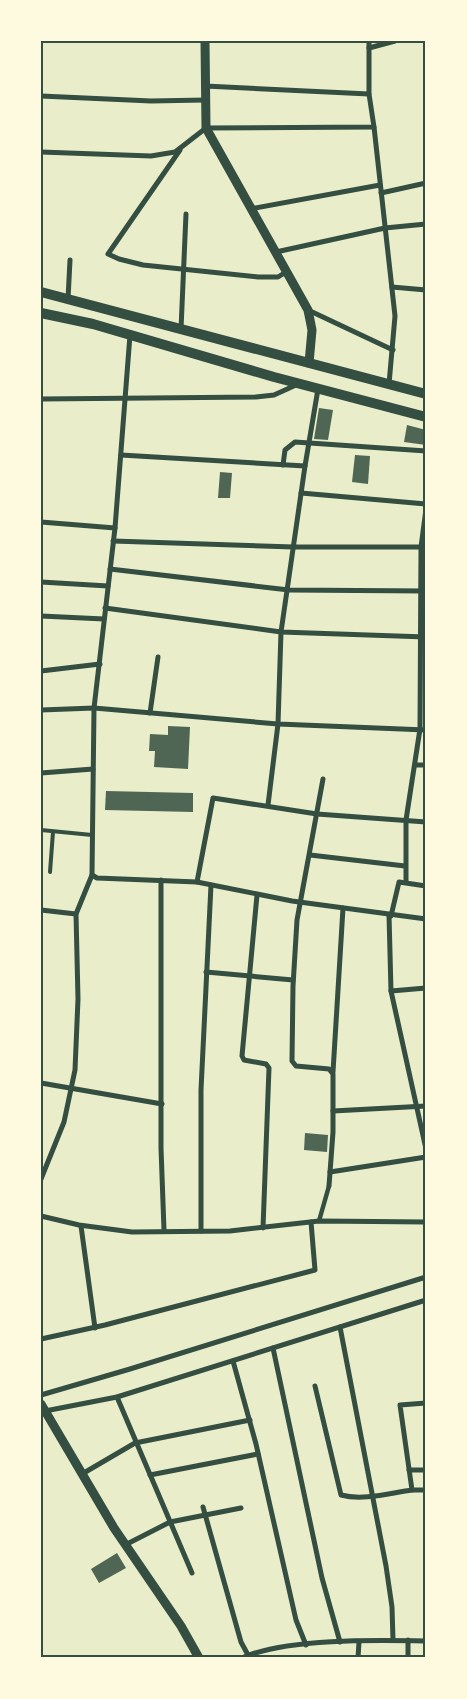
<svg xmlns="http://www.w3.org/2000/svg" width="467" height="1699" font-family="Jost,sans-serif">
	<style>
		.building { fill: #4f6655 }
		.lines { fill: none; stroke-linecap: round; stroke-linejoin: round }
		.service { stroke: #344e41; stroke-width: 4 }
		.pedestrian { stroke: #344e41; stroke-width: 4.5 }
		.minor { stroke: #344e41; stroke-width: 5 }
		.tertiary { stroke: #344e41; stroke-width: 9 }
		.secondary { stroke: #344e41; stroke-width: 10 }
		.neatline { fill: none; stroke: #344e41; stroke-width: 2 }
	</style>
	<rect width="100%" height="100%" fill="#e9edc9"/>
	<!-- building -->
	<g class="building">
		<path d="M319 408 333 410 328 440 314 439Z"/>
		<path d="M407 425 426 430V445L404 442Z"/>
		<path d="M355 455 370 456 368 484 352 482Z"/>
		<path d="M220 472 232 473 230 498H218Z"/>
		<path d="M168 726 190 727 188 769 154 767 155 751H149L150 734 168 735Z"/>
		<path d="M106 791 193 793V812L105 810Z"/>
		<path d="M305 1133 328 1135 327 1152 304 1150Z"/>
		<path d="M117 1553 126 1568 99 1583 91 1569Z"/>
	</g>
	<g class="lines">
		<!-- service -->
		<g class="service">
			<path d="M41 830 92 835"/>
			<path d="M50 872 53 832"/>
		</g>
		<!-- pedestrian -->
		<path class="pedestrian" d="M319 1221 329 1186"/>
		<!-- minor -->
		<g class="minor">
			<path d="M369 48 395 41"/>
			<path d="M205 86 369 94V41"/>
			<path d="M41 96 151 101 205 100"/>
			<path d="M374 127 395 316 389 384"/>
			<path d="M180 150 108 254 119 259 143 265 258 277H278L286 272"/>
			<path d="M41 152 151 156 175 152 206 128 374 127 369 94"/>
			<path d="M381 193 426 183"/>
			<path d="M250 209 380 185"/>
			<path d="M276 252 385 228 426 224"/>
			<path d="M392 287 426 290"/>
			<path d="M68 299 70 260"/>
			<path d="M308 310 393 350"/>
			<path d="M181 329 186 214"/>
			<path d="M41 399 256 397 274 395 296 385"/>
			<path d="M121 455 305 466 318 389"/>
			<path d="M283 465 285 450 295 442 426 451"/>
			<path d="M426 486V489"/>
			<path d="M301 493 426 504"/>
			<path d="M41 522 115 528"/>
			<path d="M113 541 294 547H421"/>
			<path d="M110 569 289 590 426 591"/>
			<path d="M41 582 108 586"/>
			<path d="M105 608 281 632 426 637"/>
			<path d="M41 616 104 619"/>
			<path d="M41 671 100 664"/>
			<path d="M41 710 94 708 278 724 426 730"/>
			<path d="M150 713 158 657"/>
			<path d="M416 765H426"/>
			<path d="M41 773 93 769"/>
			<path d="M323 779 297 920 293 986 292 1061 296 1066 329 1069 333 1074V1132L329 1186"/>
			<path d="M268 805 278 724 281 632 305 466"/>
			<path d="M310 855 405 866"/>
			<path d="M92 875 97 878 197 882 292 901 426 919"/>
			<path d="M161 880V1148L164 1230"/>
			<path d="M197 882 213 798 317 814 426 822"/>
			<path d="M406 882V820L420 729 421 547 426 509"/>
			<path d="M257 895 242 1056 244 1060 266 1064 269 1068 263 1228"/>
			<path d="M41 910 76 914"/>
			<path d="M389 915 391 991 426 1149"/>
			<path d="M391 916 399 882 426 886"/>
			<path d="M206 972 293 980"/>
			<path d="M391 991 426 988"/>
			<path d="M333 1072 343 908"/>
			<path d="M41 1083 162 1104"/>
			<path d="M333 1111 426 1106"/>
			<path d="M330 1172 426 1157"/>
			<path d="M41 1179 64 1122 75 1070 78 999 76 914 92 875 94 708 115 528 130 335"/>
			<path d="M41 1216 79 1225 132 1232 230 1231 319 1221 426 1222"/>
			<path d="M81 1226 95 1328"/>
			<path d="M201 1231V1090L211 885"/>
			<path d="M340 1327 386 1566 392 1607 393 1640"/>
			<path d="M41 1339 105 1325 315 1270 311 1222"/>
			<path d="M273 1348 322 1578 340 1642"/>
			<path d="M233 1361 256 1444 296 1620 306 1645"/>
			<path d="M315 1386 341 1495C363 1501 390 1493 412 1490"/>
			<path d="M41 1395 130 1369 426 1277"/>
			<path d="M117 1397 192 1573"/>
			<path d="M426 1403 400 1405 412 1490H426"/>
			<path d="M45 1411 117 1397 426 1300"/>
			<path d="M409 1470H426"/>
			<path d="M82 1474 135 1443 250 1420"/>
			<path d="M150 1475 258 1454"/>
			<path d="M203 1507 241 1642 248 1655"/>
			<path d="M125 1545 170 1522 241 1508"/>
			<path d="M408 1640V1658"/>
			<path d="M242 1658C285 1638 377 1640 426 1641"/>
			<path d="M358 1658 359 1642"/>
		</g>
		<!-- tertiary -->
		<g class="tertiary">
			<path d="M205 41 206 128 308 310 312 330 309 363"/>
			<path d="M41 1404 114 1528 181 1626 199 1658"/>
		</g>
		<!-- secondary -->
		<g class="secondary">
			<path d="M41 292 426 394"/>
			<path d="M41 313 93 324 274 377 426 417"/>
		</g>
	</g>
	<!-- border -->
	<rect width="467" height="1699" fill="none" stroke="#fefae0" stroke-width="85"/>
	<rect x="42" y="42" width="382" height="1614" class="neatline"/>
</svg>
